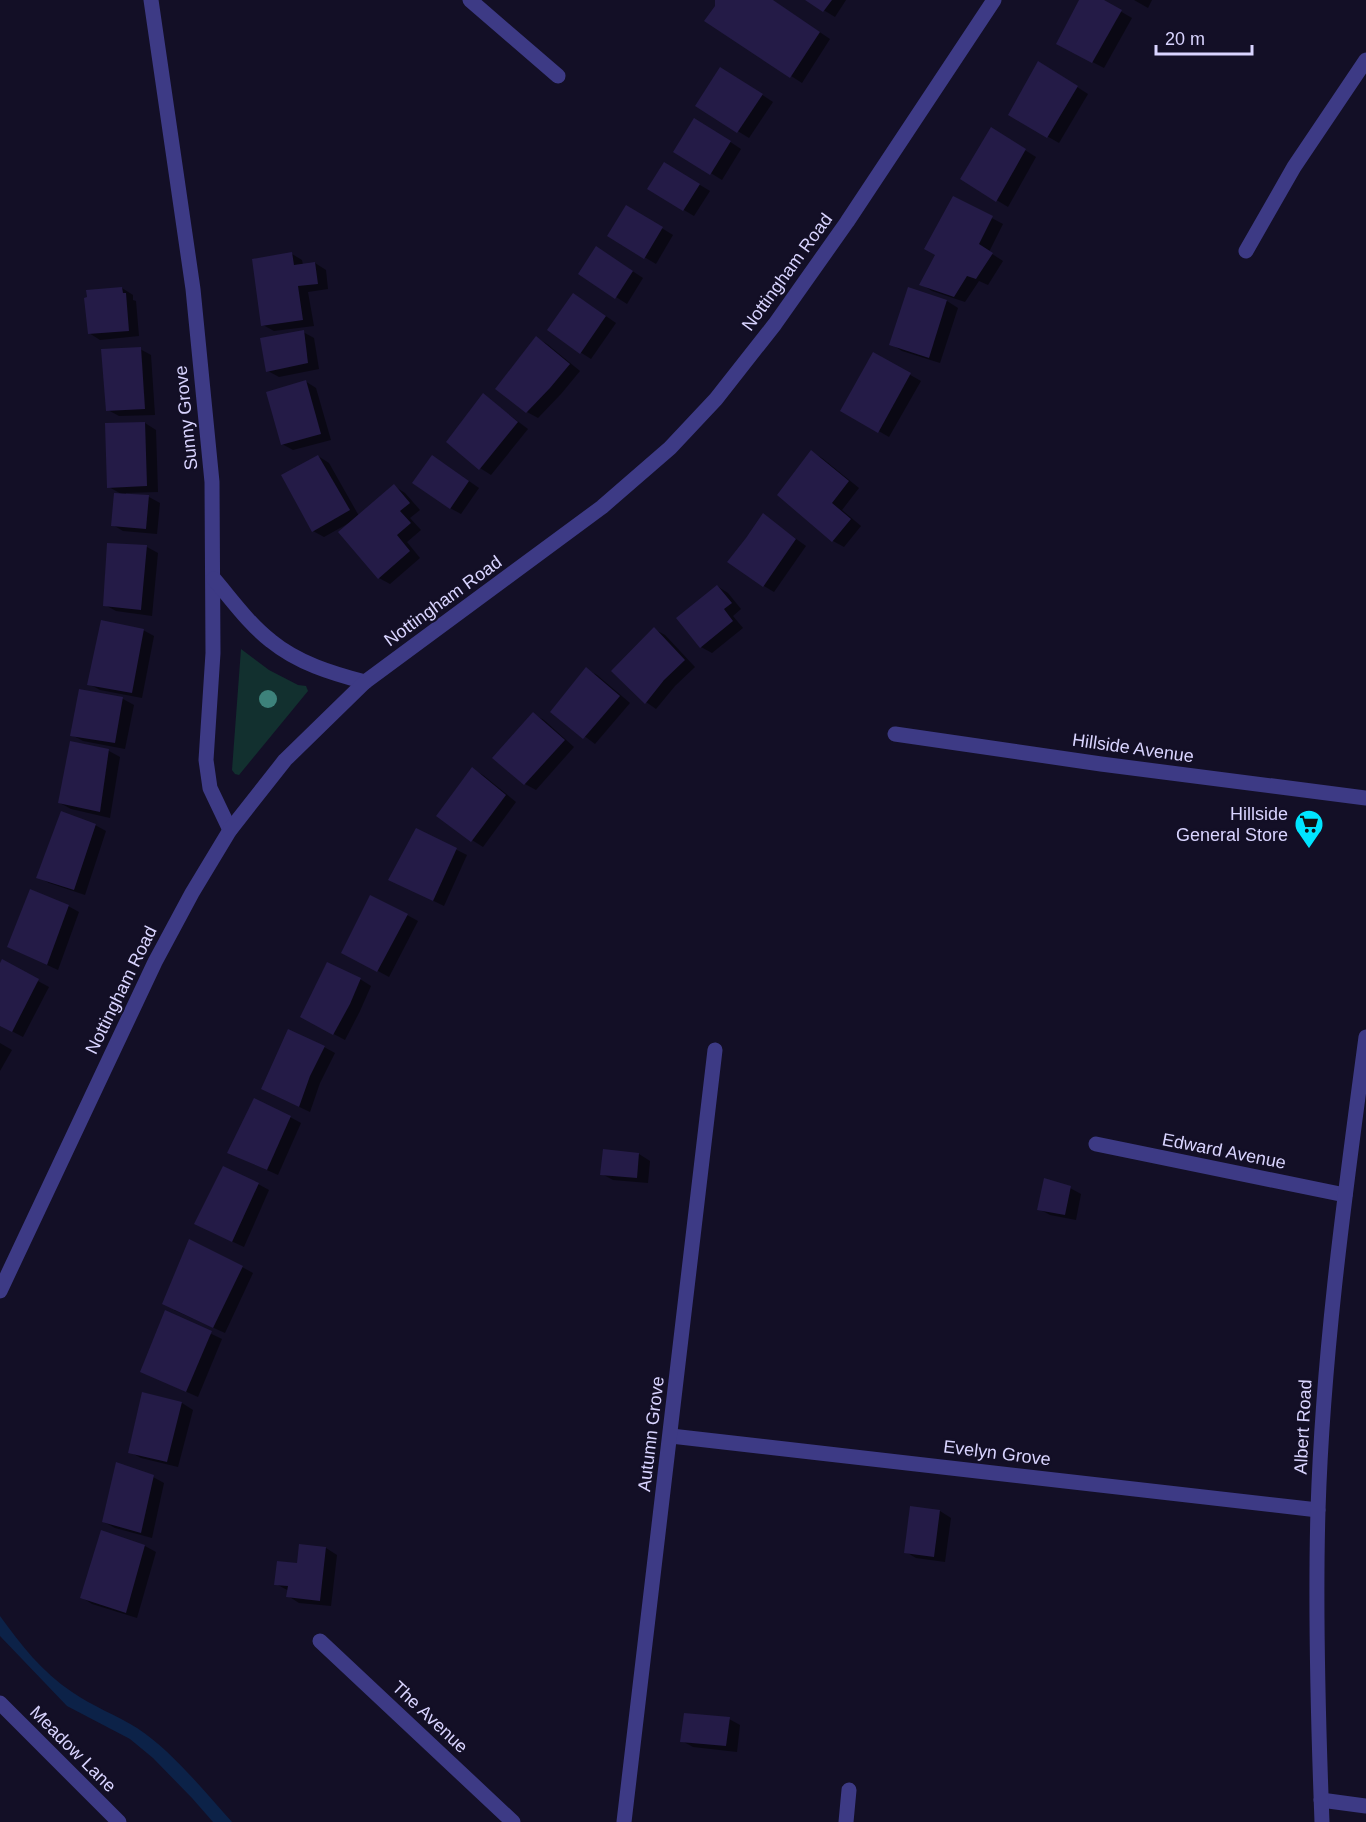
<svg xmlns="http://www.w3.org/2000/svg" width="1366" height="1822" font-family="Helvetica,sans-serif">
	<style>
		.green { fill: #12302f }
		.water { fill: #0c2248 }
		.shadow { fill: #0007 }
		.building { fill: #241b47 }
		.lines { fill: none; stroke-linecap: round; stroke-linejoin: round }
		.minor { stroke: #3d3a85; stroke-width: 15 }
		.tree { fill: #3d827b }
		.labels { text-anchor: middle; stroke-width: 4.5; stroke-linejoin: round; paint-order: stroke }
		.street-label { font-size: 18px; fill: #d9d4ff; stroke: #130f26 }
		.poi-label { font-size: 18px; fill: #d9d4ff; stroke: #130f26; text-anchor: end }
	</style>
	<rect width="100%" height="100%" fill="#130f26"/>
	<!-- green -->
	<path class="green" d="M241 649 269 670 298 685 306 686 308 691 239 775 235 774 232 770Z"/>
	<!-- water -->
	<path class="water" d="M0 1616C21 1645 42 1672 72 1692 92 1706 116 1715 137 1728 172 1751 204 1791 232 1822H213L192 1798 153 1758 130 1739 67 1706 0 1636Z"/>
	<!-- shadow -->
	<g class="shadow">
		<path d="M716 0H772L830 39 802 83 706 21 717 7Z"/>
		<path d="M807 0H846L835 17Z"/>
		<path d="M1080 0H1101L1132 18 1104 68 1069 50Z"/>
		<path d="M1134 0H1152L1148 8Z"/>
		<path d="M1049 69 1088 94 1059 143 1010 115Z"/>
		<path d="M732 75 773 102 749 138 697 106Z"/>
		<path d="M706 126 741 149 722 180 675 151Z"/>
		<path d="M991 129 1036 157 1008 207 962 179Z"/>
		<path d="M665 164 710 191 694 216 649 189Z"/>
		<path d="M954 198 1003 224 989 252 1003 261 988 285 979 281 965 302 932 291 921 284 937 255Z"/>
		<path d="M627 207 673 235 656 264 609 236Z"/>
		<path d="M292 254 302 260 303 265 315 263 326 270 328 289 308 292 314 326 274 331 263 325Z"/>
		<path d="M608 255 643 278 627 304 580 274Z"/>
		<path d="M122 288 133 295V300L136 301 139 336 100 340 89 333Z"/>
		<path d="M909 289 947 301 958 308 940 363 902 351 891 344Z"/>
		<path d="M584 301 616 323 591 359 580 352Z"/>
		<path d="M303 332 314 338 319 369 279 377 268 371Z"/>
		<path d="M537 338 547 344 580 371 561 394 538 418 527 412Z"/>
		<path d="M140 349 151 355 155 415 119 416 108 410Z"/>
		<path d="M873 354 921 381 889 437 842 410Z"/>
		<path d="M305 381 316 388 331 440 293 450 282 444Z"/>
		<path d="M483 395 528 429 491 475 480 468Z"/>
		<path d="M145 423 156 430 158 492 126 493V495L149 497 160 503 157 534 123 531 113 525 123 495 109 487Z"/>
		<path d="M812 452 822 458 859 488 842 510 861 526 844 547 833 541Z"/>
		<path d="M318 456 329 463 359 516 394 486 405 493 420 510 410 518 421 530 407 542 420 558 390 584 379 578 349 523 324 537 313 531Z"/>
		<path d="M443 463 479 488 461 514 450 508Z"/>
		<path d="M763 515 806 546 774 592 764 586Z"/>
		<path d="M109 544 147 547 158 553 152 616 116 611 105 605Z"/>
		<path d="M717 586 728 593 741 609 733 616 743 628 712 653 701 647 678 618Z"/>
		<path d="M654 629 665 635 695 667 675 686 656 709 646 702Z"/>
		<path d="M143 630 154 636 142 698 100 690 89 684Z"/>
		<path d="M586 669 597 675 630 703 595 744 552 712Z"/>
		<path d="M80 691 123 699 134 705 125 749 83 741 72 735Z"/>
		<path d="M533 714 544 720 574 747 536 790 525 784Z"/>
		<path d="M71 743 109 751 120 757 110 818 71 809 60 803Z"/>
		<path d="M472 769 483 775 516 802 483 847 472 840Z"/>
		<path d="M95 825 106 831 85 895 49 883 38 877Z"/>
		<path d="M417 830 467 855 444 906 401 885Z"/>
		<path d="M68 906 79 912 58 970 8 947Z"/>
		<path d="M407 915 418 921 389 977 343 952Z"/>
		<path d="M3 962 49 987 23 1037 0 1025V966Z"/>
		<path d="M360 979 371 986 360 1011 345 1040 313 1023Z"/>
		<path d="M0 1043 12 1050 0 1071Z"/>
		<path d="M324 1047 335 1053 320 1083 310 1112 274 1095Z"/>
		<path d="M290 1117 301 1123 278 1175 240 1158Z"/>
		<path d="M639 1154 650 1161 648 1183 613 1180 602 1174Z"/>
		<path d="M258 1184 269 1190 244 1247 207 1230Z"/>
		<path d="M1070 1188 1081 1194 1076 1220 1050 1215 1039 1209Z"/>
		<path d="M242 1267 253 1273 225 1333 174 1310Z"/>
		<path d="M166 1312 222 1339 198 1397 142 1372Z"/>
		<path d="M143 1393 182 1403 193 1410 178 1467 141 1458 130 1452Z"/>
		<path d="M153 1477 164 1483 152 1538 115 1528 104 1522Z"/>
		<path d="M911 1507 940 1511 951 1518 945 1562 916 1558 906 1552Z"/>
		<path d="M102 1532 145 1546 156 1552 137 1618 92 1604 81 1597Z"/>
		<path d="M300 1545 326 1548 337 1555 331 1606 299 1603 288 1596 289 1591 276 1584 298 1564Z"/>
		<path d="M729 1719 740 1725 737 1752 693 1747 682 1741Z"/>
	</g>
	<!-- building -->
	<g class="building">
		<path d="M715 0H773L820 32 790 78 704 21 715 6Z"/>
		<path d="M805 0H832L823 12Z"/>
		<path d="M1079 0H1104L1122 10 1092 63 1056 44Z"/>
		<path d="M1038 61 1078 86 1047 138 1008 115Z"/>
		<path d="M720 67 763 94 737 133 695 106Z"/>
		<path d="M694 118 731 141 710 175 673 152Z"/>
		<path d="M991 127 1026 149 996 202 960 179Z"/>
		<path d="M664 162 700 184 683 211 647 189Z"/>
		<path d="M953 196 993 216 979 244 993 253 976 279 967 276 954 297 919 285 935 255 924 249Z"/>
		<path d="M626 205 663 227 644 259 607 236Z"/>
		<path d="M596 246 633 271 615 299 578 274Z"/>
		<path d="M292 252 294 265 315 262 318 284 298 286 303 320 261 326 252 259Z"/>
		<path d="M122 287 123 293H126L129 331 88 334 84 298 87 297 86 290Z"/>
		<path d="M908 287 947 300 929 358 889 345Z"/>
		<path d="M573 293 606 316 580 354 547 330Z"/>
		<path d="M304 330 308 363 266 372 260 338Z"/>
		<path d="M536 336 570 364 550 388 526 413 495 389Z"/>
		<path d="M141 347 145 409 106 411 101 349Z"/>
		<path d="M873 352 911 373 878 433 840 411Z"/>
		<path d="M306 380 321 434 281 445 266 392Z"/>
		<path d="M483 393 518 422 479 470 446 442Z"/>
		<path d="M145 422 147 486 107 488 105 423Z"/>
		<path d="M811 450 849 481 832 503 851 519 832 542 777 495Z"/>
		<path d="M318 455 350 510 312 532 281 475Z"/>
		<path d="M432 455 469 481 450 509 412 483Z"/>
		<path d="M394 484 410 503 400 511 411 523 397 535 410 551 378 579 338 532Z"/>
		<path d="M114 493 149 495 146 529 111 526Z"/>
		<path d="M763 513 796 539 763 587 727 562 746 538Z"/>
		<path d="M107 543 147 545 141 610 103 606Z"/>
		<path d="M717 585 732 603 724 609 733 621 700 648 676 618Z"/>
		<path d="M101 620 144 629 132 693 87 685Z"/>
		<path d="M654 627 685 660 664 680 645 704 611 671Z"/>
		<path d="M586 667 620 696 583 739 550 712Z"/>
		<path d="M79 689 123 697 115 743 70 736Z"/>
		<path d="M533 712 565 740 524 785 492 758Z"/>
		<path d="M70 741 109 749 100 812 58 803Z"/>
		<path d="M472 767 506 795 471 842 436 816Z"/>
		<path d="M61 811 96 824 74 890 36 878Z"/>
		<path d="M416 828 457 848 433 901 388 880Z"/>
		<path d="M30 889 69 905 47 965 7 947Z"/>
		<path d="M370 895 408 914 377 972 341 953Z"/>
		<path d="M2 959 39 979 12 1032 0 1026V963Z"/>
		<path d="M327 962 361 978 350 1004 333 1035 300 1017Z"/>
		<path d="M288 1029 325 1046 310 1076 299 1107 261 1089Z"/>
		<path d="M254 1098 291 1116 267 1170 227 1153Z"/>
		<path d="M603 1149 639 1153 637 1178 600 1175Z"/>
		<path d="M223 1166 259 1183 232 1242 194 1224Z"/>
		<path d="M1044 1178 1071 1186 1065 1215 1037 1210Z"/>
		<path d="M189 1239 243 1266 213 1328 162 1304Z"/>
		<path d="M165 1310 212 1331 186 1392 140 1372Z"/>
		<path d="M142 1392 182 1402 167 1462 128 1453Z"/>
		<path d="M116 1462 154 1475 141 1533 102 1522Z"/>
		<path d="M910 1506 940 1510 934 1557 904 1553Z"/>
		<path d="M101 1530 145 1545 126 1613 80 1598Z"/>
		<path d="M299 1544 326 1547 320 1601 286 1597 288 1586 274 1585 277 1561 297 1563Z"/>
		<path d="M684 1713 730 1717 726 1746 680 1742Z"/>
	</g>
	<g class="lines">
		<!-- minor -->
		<g class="minor">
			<path d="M151 0 193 289 212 482 213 653 206 760 210 788 230 830"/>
			<path d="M470 0 558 76"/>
			<path d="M1246 251 1294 167 1366 60"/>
			<path d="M214 579C232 600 249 624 271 641 298 663 331 673 365 682"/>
			<path d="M895 734 1101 764 1366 798"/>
			<path d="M1096 1144 1345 1195"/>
			<path d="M0 1291 155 962 192 893 230 830 285 760 365 682 602 507 670 448 716 399 775 324 847 222 994 0"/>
			<path d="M671 1436 1318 1510"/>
			<path d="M320 1641 513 1822"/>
			<path d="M0 1703 119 1822"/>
			<path d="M1321 1800 1366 1806"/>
			<path d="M624 1822 715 1050"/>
			<path d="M846 1822 849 1790"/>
			<path d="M1322 1822C1318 1718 1315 1613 1318 1510 1323 1351 1345 1194 1366 1037"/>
		</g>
	</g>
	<!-- trees -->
	<circle class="tree" cx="268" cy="699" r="9"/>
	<!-- icons -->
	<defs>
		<g id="supermarket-pin" transform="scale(1.5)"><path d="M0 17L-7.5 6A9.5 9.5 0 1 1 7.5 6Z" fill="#00e5ff" stroke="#130f26"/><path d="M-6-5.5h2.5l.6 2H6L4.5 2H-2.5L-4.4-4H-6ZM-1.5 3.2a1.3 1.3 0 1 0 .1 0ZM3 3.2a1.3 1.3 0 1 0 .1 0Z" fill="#111"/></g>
	</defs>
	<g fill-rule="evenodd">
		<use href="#supermarket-pin" x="1309" y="824"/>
	</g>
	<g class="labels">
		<!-- street labels -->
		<g class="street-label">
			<text transform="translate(787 272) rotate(-54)" y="6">Nottingham Road</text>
			<text transform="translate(186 418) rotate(-96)" y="6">Sunny Grove</text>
			<text transform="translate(443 601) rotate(-36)" y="6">Nottingham Road</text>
			<text transform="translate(1133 748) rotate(8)" y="6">Hillside Avenue</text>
			<text transform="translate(121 990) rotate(-64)" y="6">Nottingham Road</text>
			<text transform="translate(1224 1151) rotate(11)" y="6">Edward Avenue</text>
			<text transform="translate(1303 1427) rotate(-87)" y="6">Albert Road</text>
			<text transform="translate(651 1434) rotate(-83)" y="6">Autumn Grove</text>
			<text transform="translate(997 1453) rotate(7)" y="6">Evelyn Grove</text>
			<text transform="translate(430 1717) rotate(43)" y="6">The Avenue</text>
			<text transform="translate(73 1749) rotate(45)" y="6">Meadow Lane</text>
		</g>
		<!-- poi labels -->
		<g class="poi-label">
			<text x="1288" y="820">Hillside<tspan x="1288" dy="21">General Store</tspan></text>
		</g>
	</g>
	<!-- scale -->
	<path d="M1156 45v9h96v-9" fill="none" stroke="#d9d4ff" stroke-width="3"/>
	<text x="1165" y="45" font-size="18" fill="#d9d4ff" stroke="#130f26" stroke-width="4.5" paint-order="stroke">20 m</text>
</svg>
